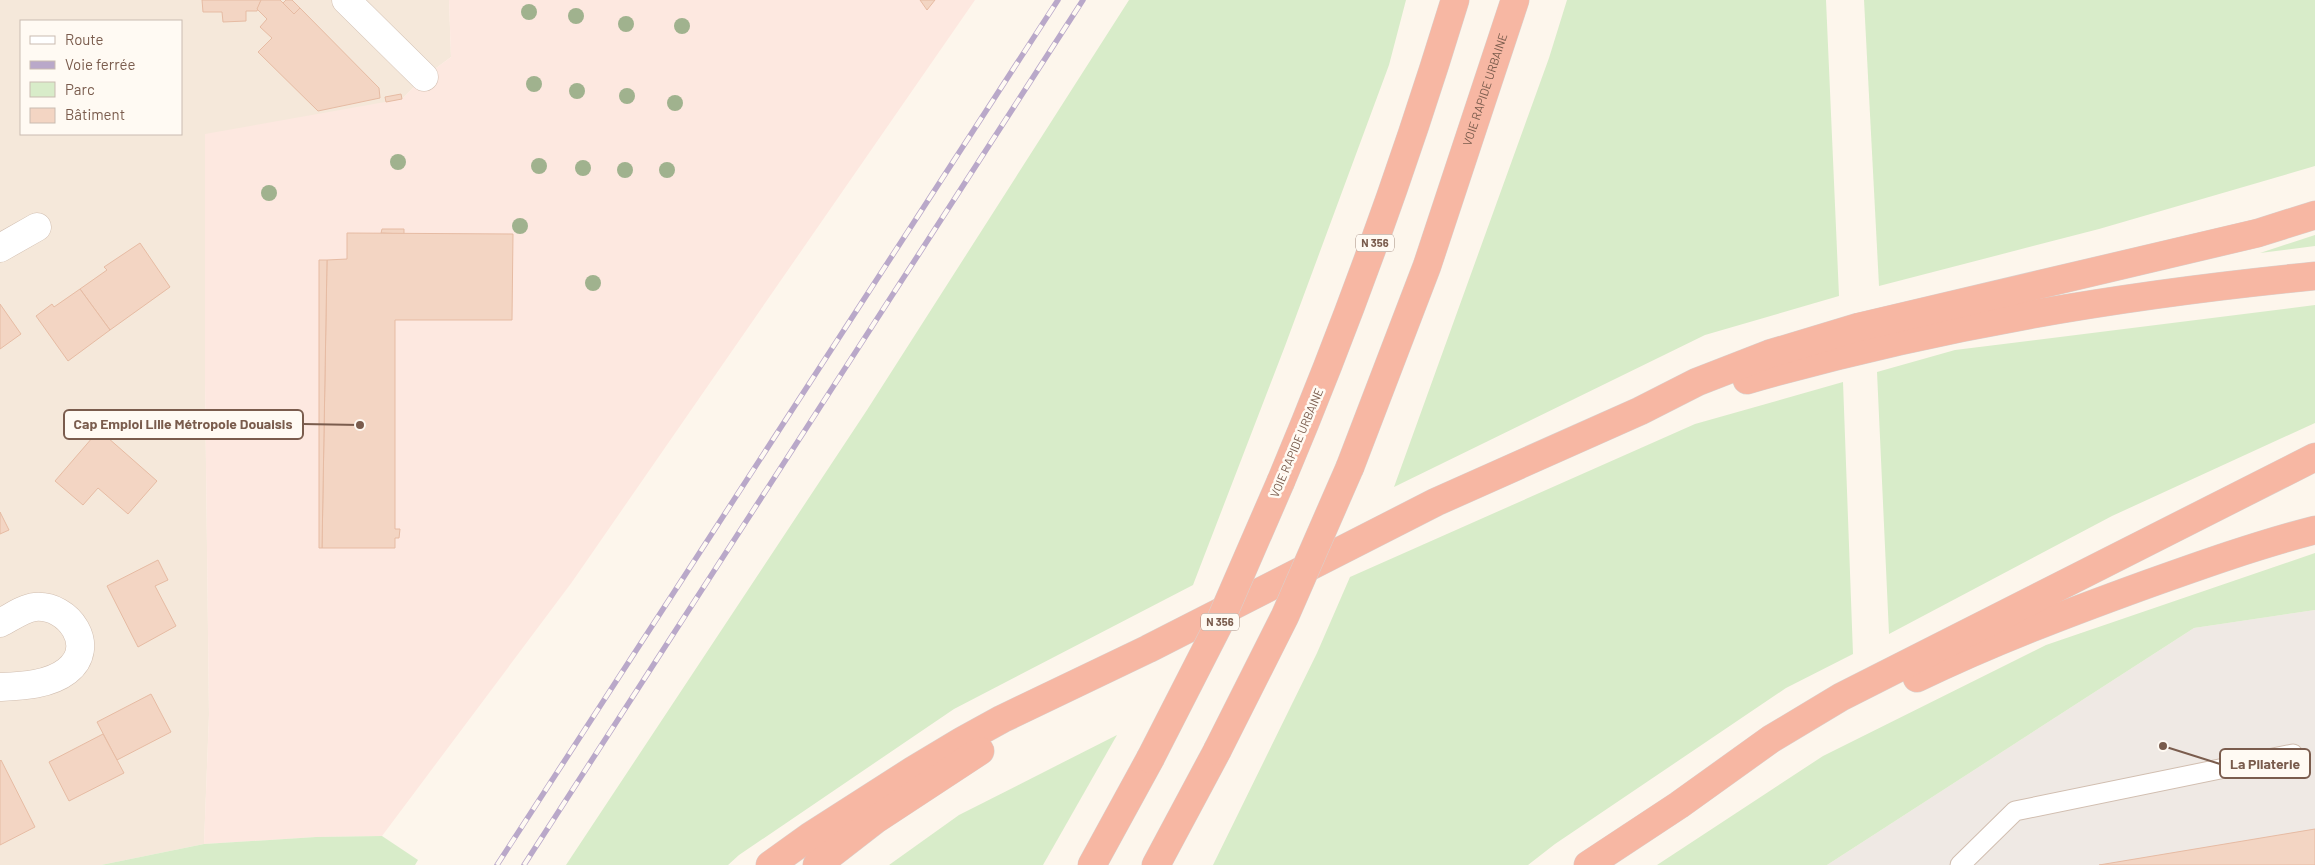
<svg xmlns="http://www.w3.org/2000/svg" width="2315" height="865" font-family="Barlow,sans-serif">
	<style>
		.residential { fill: #f5e8da; fill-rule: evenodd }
		.commercial { fill: #fde8e0 }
		.industrial { fill: #efe9e4 }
		.green { fill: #d8ecc9 }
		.building { fill: #f3d5c3; stroke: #e6bba3 }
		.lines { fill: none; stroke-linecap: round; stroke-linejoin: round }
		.lane-casing { stroke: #d1beb0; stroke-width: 21 }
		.street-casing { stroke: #d1beb0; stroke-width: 29 }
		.highway-casing { stroke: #dad1cd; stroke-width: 29 }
		.lane { stroke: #fff; stroke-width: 19 }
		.street { stroke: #fff; stroke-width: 28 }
		.highway { stroke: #f7b7a3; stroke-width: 28 }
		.rail-casing { stroke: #b9a8c9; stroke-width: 5.5 }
		.rail { stroke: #fffaf3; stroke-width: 4; stroke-dasharray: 11; stroke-linecap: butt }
		.highway-bridge-casing { stroke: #dad1cd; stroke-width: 29; stroke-linecap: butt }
		.highway-bridge { stroke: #f7b7a3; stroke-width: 28 }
		.tree { fill: #a0b28e }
		.labels { text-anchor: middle; stroke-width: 5; stroke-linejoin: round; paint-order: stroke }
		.shield { fill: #fffaf3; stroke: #a28b7f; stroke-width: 1 }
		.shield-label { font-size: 11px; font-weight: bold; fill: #7a5c4d }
		.street-label { font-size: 12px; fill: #7a5c4d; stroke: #fffaf3 }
		.leader { fill: none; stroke: #7a5c4d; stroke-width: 2 }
		.callout-dot { fill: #7a5c4d; stroke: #fffaf3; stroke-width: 2 }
		.callout { fill: #fffaf3; stroke: #7a5c4d; stroke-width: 2 }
		.callout-label { font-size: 14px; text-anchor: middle; font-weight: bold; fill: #7a5c4d }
	</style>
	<rect width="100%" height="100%" fill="#fdf6ec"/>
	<!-- residential -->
	<path class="residential" d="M0 0H449L451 57 424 77 402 99 386 102 205 382 209 715 204 844 101 865H0ZM21 21H181V134H21Z"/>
	<!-- commercial -->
	<path class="commercial" d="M449 0H975L572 582 382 836 316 837 204 844 209 715 205 382V134L402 99 424 77 451 57Z"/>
	<!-- industrial -->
	<path class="industrial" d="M2315 610V865H1827L2194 628Z"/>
	<!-- green -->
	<g class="green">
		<path d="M1129 0H1406L1389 65 1285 346 1193 585 954 709 739 855 728 865H566L867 410Z"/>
		<path d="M1567 0H1826L1839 296 1705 335 1394 487 1549 58Z"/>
		<path d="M1864 0H2315V166L2099 229 1879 286Z"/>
		<path d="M2315 235V246L2260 253Z"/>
		<path d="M2315 305V423L2112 516 1889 634 1877 372 1955 350Z"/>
		<path d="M1843 382 1853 654 1786 688 1555 844 1528 865H1213L1317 653 1350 577 1695 424Z"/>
		<path d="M2315 553V610L2194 628 1827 865H1657L1823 756 2046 645Z"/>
		<path d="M1117 735 1043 865H889L959 815Z"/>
		<path d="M382 836 418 860 415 865H101L204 844 316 837Z"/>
	</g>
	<!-- building -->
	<g class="building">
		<path d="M202 0H261L257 11H246V21L223 22 222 12H203Z"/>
		<path d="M261 0H280L294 14 300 8 379 88 380 98 318 111 258 52 272 38 260 27 267 19 257 9Z"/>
		<path d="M286 0H292L300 8 294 14 283 3Z"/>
		<path d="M920 0H935L927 10Z"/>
		<path d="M401 94 402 99 386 102 385 97Z"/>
		<path d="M382 229H404V234L381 233Z"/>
		<path d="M347 233 513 234 512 320H395V529H400L399 538H395V548H322L327 260 347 259Z"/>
		<path d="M140 243 170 287 110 330 80 289 107 270 104 267Z"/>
		<path d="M319 260H327L322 548H319Z"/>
		<path d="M80 289 110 330 68 361 36 316 52 304 54 307Z"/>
		<path d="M0 304 21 334 0 349Z"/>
		<path d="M99 430 157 481 128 514 98 488 83 505 55 481Z"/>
		<path d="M0 512 9 530 0 534Z"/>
		<path d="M158 560 168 580 155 586 176 626 138 647 107 586Z"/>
		<path d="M151 694 171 732 117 760 97 722Z"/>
		<path d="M103 734 124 773 69 801 49 762Z"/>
		<path d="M1 760 35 827 0 845V761Z"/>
		<path d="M2315 829V865H2099Z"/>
	</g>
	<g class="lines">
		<!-- lane casing -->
		<g class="lane-casing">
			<path id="lane" d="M1960 865 2015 811 2293 754"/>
		</g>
		<!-- street casing -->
		<g class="street-casing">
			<g id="street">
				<path d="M346 0 424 77"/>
				<path d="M0 248 37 227"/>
				<path d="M0 623C10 618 24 608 35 607 69 604 98 647 67 671 49 685 22 686 0 687"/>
			</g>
		</g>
		<!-- highway casing -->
		<g class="highway-casing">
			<g id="highway">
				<path d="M1747 380C1935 326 2121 295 2315 276"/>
				<path id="s1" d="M1350 467 1427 266 1515 0"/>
				<path d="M1281 481C1347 324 1405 164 1455 0"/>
				<path d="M1917 678C1991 642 2068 613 2145 585 2201 565 2257 545 2315 530"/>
				<path d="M770 865 809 837 912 771 962 741 1002 719 1148 649 1436 502 1640 411 1697 382 1769 354 1859 327 2258 233 2315 215"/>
				<path d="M817 865 875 820 980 751"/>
				<path d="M1092 865 1150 759"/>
				<path d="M1156 865 1217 751"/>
				<path d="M1588 865 1679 805 1771 739 1841 697 2315 457"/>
			</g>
		</g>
		<!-- lane -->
		<use href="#lane" class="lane"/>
		<!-- street -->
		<use href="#street" class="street"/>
		<!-- highway -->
		<use href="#highway" class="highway"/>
		<!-- rail casing -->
		<g class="rail-casing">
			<g id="rail">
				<path d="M497 865 1058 0"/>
				<path d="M524 865 1083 0"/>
			</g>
		</g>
		<!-- rail -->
		<use href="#rail" class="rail"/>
		<!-- highway-bridge casing -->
		<g class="highway-bridge-casing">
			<g id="highway-bridge">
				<path d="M1217 751 1285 616 1350 467"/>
				<path d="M1150 759 1218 626 1281 481"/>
			</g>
		</g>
		<!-- highway-bridge -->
		<use href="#highway-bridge" class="highway-bridge"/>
	</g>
	<!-- trees -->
	<g class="tree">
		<circle cx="529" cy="12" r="8"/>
		<circle cx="576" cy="16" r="8"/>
		<circle cx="626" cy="24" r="8"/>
		<circle cx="682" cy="26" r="8"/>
		<circle cx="534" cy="84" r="8"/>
		<circle cx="577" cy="91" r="8"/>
		<circle cx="627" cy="96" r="8"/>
		<circle cx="675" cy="103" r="8"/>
		<circle cx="398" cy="162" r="8"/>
		<circle cx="539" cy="166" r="8"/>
		<circle cx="583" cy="168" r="8"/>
		<circle cx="625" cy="170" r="8"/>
		<circle cx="667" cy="170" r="8"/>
		<circle cx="269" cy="193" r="8"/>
		<circle cx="520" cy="226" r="8"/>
		<circle cx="593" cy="283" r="8"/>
	</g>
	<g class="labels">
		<!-- shield labels -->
		<g class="shield">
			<rect x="1356" y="234.5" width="38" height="17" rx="4"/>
			<rect x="1201" y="613.5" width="38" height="17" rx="4"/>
		</g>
		<g class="shield-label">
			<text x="1375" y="247">N 356</text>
			<text x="1220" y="626">N 356</text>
		</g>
		<!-- street labels -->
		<g class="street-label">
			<text dy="4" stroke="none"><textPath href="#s1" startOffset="401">VOIE RAPIDE URBAINE</textPath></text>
			<text transform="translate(1297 443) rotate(-67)" y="4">VOIE RAPIDE URBAINE</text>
		</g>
	</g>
	<!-- callouts -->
	<path class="leader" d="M360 425L303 424M2163 746L2220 764"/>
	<g class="callout-dot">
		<circle cx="360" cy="425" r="5"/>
		<circle cx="2163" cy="746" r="5"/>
	</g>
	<g class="callout">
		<rect x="64" y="410" width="239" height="29" rx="5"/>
		<rect x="2220" y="749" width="90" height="29" rx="5"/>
	</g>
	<g class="callout-label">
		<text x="183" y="429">Cap Emploi Lille Métropole Douaisis</text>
		<text x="2265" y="769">La Pilaterie</text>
	</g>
	<!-- legend -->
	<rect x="20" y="20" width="162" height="115" fill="#fffaf3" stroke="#cabbb1"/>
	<rect x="30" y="36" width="25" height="8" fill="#ffffff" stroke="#cabbb1"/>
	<text x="65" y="45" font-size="15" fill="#7a5c4d">Route</text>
	<rect x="30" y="61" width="25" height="8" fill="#b9a8c9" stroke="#cabbb1"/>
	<text x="65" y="70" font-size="15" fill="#7a5c4d">Voie ferrée</text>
	<rect x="30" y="82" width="25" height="15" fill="#d8ecc9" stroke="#cabbb1"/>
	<text x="65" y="95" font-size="15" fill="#7a5c4d">Parc</text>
	<rect x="30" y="108" width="25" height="15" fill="#f3d5c3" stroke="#cabbb1"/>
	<text x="65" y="120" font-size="15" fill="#7a5c4d">Bâtiment</text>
</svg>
